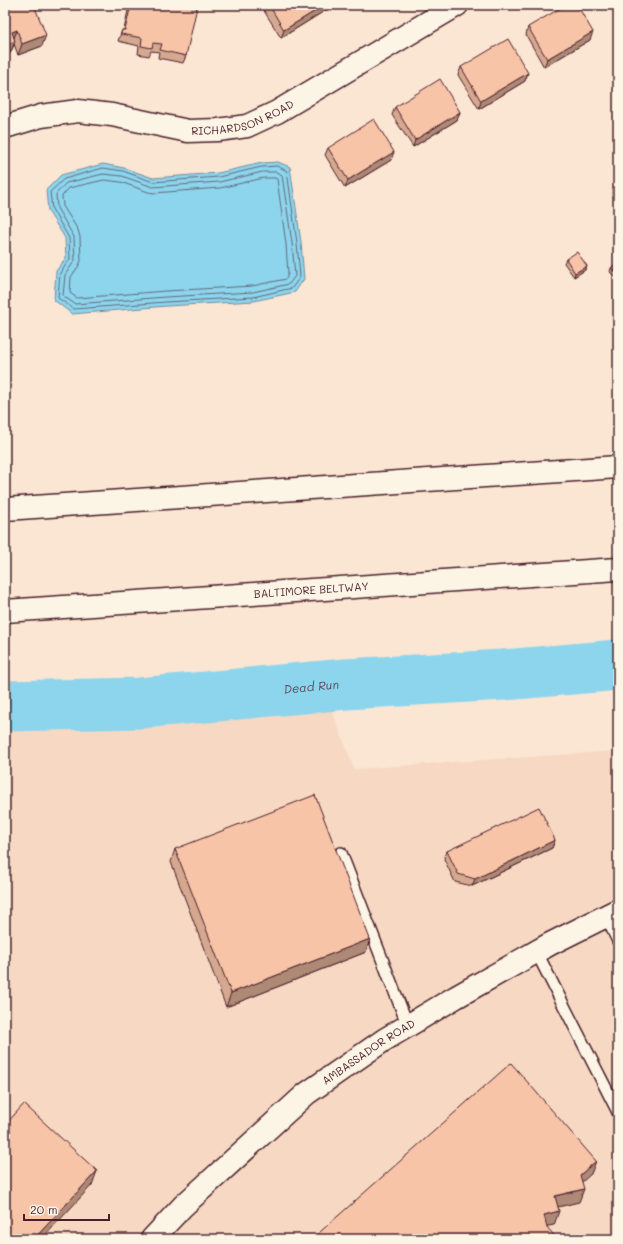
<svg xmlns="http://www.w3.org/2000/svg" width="623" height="1244" font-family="Mali,sans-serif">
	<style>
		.built { fill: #f6d8c3 }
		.water { fill: #8cd5ed; stroke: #728c9f }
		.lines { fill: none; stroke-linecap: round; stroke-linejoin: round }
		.shore { stroke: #646879; stroke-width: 1 }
		.river { stroke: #8cd5ed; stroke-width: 51 }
		.lane-casing { stroke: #4a1f2b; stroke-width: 14 }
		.street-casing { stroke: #4a1f2b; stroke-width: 25 }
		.highway-casing { stroke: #4a1f2b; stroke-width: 25 }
		.lane { stroke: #fcf5e5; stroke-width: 11 }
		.street { stroke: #fcf5e5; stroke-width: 22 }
		.highway { stroke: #fcf5e5; stroke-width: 22 }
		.wall { fill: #d5a990; stroke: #4a1f2b }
		.shaded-wall { fill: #ae8976; stroke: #4a1f2b }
		.building { fill: #f8c4a8; stroke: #4a1f2b }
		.labels { text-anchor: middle; stroke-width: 3; stroke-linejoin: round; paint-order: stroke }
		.street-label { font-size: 11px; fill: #4a1f2b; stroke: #fcf5e5 }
		.water-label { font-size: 12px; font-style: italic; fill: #5a4c5c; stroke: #fcf5e5 }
	</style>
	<rect width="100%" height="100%" fill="#fbe6d3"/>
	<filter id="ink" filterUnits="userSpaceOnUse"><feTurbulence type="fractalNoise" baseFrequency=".025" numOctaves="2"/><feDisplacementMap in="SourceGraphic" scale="8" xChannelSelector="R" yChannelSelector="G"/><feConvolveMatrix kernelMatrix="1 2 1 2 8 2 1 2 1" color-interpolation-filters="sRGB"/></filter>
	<g filter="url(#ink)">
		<!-- built -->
		<path class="built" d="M330 705 354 769 618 751V1239H5V728Z"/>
		<!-- water -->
		<path class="water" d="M278 162 290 167 301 242 304 279 295 292 254 301 167 306 72 314 54 300 56 271 66 258 65 238 48 211 46 190 61 175 103 164 124 168 153 178 218 173 262 163Z"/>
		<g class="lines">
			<!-- shore -->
			<g class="shore">
				<path d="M262 167 277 166 287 171 297 243 300 277 292 288 253 297 166 302 74 309 58 298 60 273 70 259 69 238 52 209 50 192 64 179 103 168 123 171 153 182 218 177Z"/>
				<path d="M263 172H276L282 175 292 243 295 276 289 284 253 292 166 297 75 304 63 296 65 275 75 260 74 237 57 208 56 194 66 183 103 174 122 176 153 187 219 182Z"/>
				<path d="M264 178H275L277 179 286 244 288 274 286 279 252 286 166 291 77 298 70 293 71 277 78 267 81 261 80 237 78 230 63 206 62 196 69 188 104 180 121 182 148 192 154 193 220 188Z"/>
			</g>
			<!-- river -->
			<path class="river" id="s1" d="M5 706 140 703 346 684 503 675 618 665"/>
			<!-- lane casing -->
			<g class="lane-casing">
				<g id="lane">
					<path d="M341 853 408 1026"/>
					<path d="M606 916 618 941"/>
					<path d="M536 951 618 1112"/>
				</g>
			</g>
			<!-- street casing -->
			<g class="street-casing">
				<g id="street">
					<path id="s2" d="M5 127 41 116 78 111 112 115 188 131 218 130 247 126 277 112 457 5"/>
					<path id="s3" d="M152 1239 183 1206 306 1094 384 1040 456 997 550 944 618 910"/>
				</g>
			</g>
			<!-- highway casing -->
			<g class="highway-casing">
				<g id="highway">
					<path d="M5 509 618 467"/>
					<path id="s4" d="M5 611 618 569"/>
				</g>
			</g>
			<!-- lane -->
			<use href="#lane" class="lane"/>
			<!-- street -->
			<use href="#street" class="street"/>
			<!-- highway -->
			<use href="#highway" class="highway"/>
		</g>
		<!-- wall -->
		<g class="wall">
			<path d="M5 5 42 46 18 55 14 44 11 52 5 55Z"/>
			<path d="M129 5H189L186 56 183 63 158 58 159 52 151 51 149 56 138 54 139 46 118 41 122 30H124Z"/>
			<path d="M262 5H328L326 10 281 38 261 6Z"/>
			<path d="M528 27 590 40 544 67 526 35Z"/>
			<path d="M461 67 525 81 479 109 458 75Z"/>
			<path d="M395 107 460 112 457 120 413 147 392 115Z"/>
			<path d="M328 148 391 160 345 188 325 155Z"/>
			<path d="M566 259 587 266 585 270 574 277 564 263Z"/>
			<path d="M618 261V280L610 272 611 268Z"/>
			<path d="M555 840 552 848 472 886 455 882 444 859 447 851Z"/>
			<path d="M175 849 370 939 366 952 226 1007 171 862Z"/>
		</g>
		<!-- shaded-wall -->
		<g class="shaded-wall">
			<path d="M325 5H328L326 10 281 38 284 30Z"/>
			<path d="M17 30 13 41 12 32Z"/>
			<path d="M593 32 590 40 544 67 547 59Z"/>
			<path d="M46 35 42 46 18 55 22 44Z"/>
			<path d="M15 41 11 52 5 55V45Z"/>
			<path d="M528 73 525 81 479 109 481 101Z"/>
			<path d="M460 112 457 120 413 147 415 140Z"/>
			<path d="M394 152 391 160 345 188 348 180Z"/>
			<path d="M587 266 585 270 574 277 575 273Z"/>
			<path d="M555 840 552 848 472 886 475 879Z"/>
			<path d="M370 939 366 952 226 1007 231 993Z"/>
			<path d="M596 1161 591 1174 575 1188 580 1175Z"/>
			<path d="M97 1171 92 1185 42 1239H34Z"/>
			<path d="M584 1189 579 1202 550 1209 555 1196Z"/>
			<path d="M559 1211 554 1225 539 1228 544 1215Z"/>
		</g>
		<!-- building -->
		<g class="building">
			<path d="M5 5H34L46 35 22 44 17 30 12 32 15 41 5 45Z"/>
			<path d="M131 5H189L197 7 186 56 160 50 162 44 153 43 152 48 141 46 142 38 121 34 122 30H125Z"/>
			<path d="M269 5H325L284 30Z"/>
			<path d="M566 5H577L593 32 547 59 528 27Z"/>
			<path d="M508 39 528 73 481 101 461 67Z"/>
			<path d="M440 79 460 112 415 140 395 107Z"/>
			<path d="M374 119 394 152 348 180 328 148Z"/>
			<path d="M577 252 587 266 575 273 566 259Z"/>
			<path d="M618 261V274L611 268Z"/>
			<path d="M315 795 370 939 231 993 175 849Z"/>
			<path d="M539 807 555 840 475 879 458 874 447 851Z"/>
			<path d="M511 1063 596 1161 580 1175 584 1189 555 1196 559 1211 544 1215 547 1227 557 1239H312Z"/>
			<path d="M24 1104 97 1171 34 1239H5V1125Z"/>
		</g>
	</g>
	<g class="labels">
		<!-- street labels -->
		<g class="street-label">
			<text dy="4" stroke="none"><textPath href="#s2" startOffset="244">RICHARDSON ROAD</textPath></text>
			<text dy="4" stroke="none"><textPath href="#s4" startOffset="307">BALTIMORE BELTWAY</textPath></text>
			<text dy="4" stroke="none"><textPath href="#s3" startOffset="287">AMBASSADOR ROAD</textPath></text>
		</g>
		<!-- water labels -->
		<g class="water-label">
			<text dy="4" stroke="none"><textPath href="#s1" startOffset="307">Dead Run</textPath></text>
		</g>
	</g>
	<!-- margin -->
	<rect width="623" height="1244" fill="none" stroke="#fcf5e5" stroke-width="20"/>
	<rect x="10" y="10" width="603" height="1224" fill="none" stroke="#4a1f2b" stroke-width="1.5" filter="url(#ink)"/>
	<!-- scale -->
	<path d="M24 1214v6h85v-6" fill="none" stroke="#4a1f2b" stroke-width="2"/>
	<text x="30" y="1214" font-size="12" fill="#4a1f2b" stroke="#fcf5e5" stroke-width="3" paint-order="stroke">20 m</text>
</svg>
